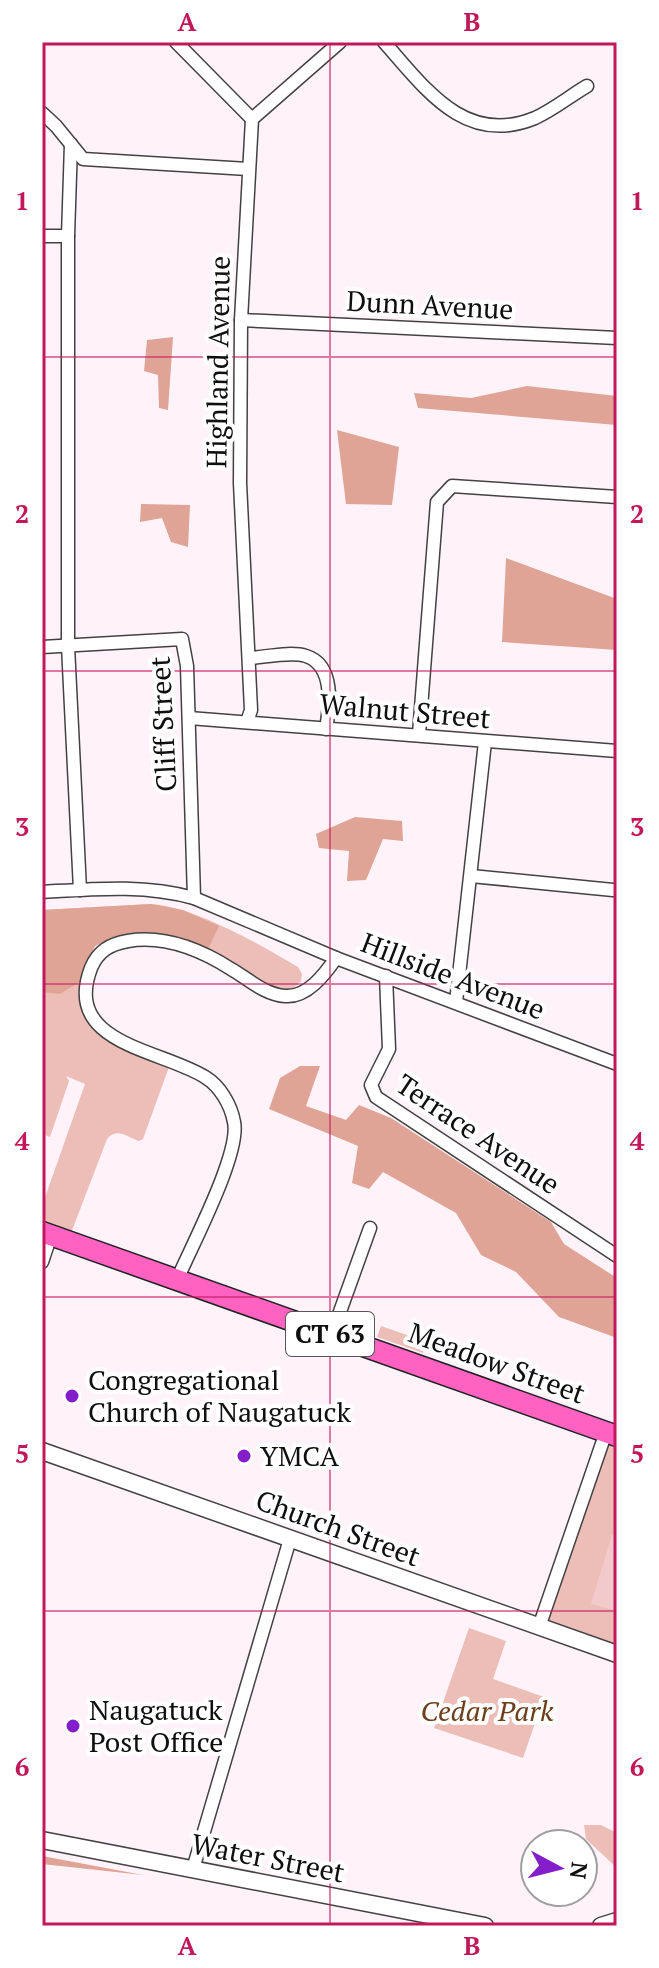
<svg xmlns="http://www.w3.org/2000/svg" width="659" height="1968" font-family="'PT Serif',serif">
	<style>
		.green { fill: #edbeb8 }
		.forest { fill: #dfa496 }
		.pitch { fill: #f3cacb }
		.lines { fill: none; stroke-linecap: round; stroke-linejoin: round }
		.minor-casing { stroke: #424242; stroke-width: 15 }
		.tertiary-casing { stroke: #424242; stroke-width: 19 }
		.primary-casing { stroke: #202020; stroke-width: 23 }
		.minor { stroke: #fff; stroke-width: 12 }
		.tertiary { stroke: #fff; stroke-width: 16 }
		.primary { stroke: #ff62c0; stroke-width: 20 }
		.rail-casing { stroke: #841dca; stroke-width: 7 }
		.rail { stroke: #fff; stroke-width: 4; stroke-dasharray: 12; stroke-linecap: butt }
		.grid { fill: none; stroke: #c2185b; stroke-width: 2; stroke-opacity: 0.55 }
		.poi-dot { fill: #841dca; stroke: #fff; stroke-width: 3 }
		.labels { text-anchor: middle; stroke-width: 8; stroke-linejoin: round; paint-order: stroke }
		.shield { fill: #fff; stroke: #575757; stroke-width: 2 }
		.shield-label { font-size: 26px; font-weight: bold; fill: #0f0f0f }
		.street-label { font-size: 28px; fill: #0f0f0f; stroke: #fff }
		.poi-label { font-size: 28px; fill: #0f0f0f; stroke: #fff; text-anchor: start }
		.park-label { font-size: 28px; font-style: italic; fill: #6c3e1a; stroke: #fff }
		.neatline { fill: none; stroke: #c2185b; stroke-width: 3 }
		.grid-label { font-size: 26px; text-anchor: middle; font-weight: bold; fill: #c2185b }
	</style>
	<rect width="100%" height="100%" fill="#fff2f9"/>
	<!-- green -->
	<g class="green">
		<path d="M151 904C195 907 259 944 298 967L302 974 301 981 290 991 280 992 147 934 120 935 107 938 95 946 88 959 79 992 83 1011 90 1014 87 1018C102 1047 140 1055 169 1067L143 1139 139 1141C127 1137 117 1127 107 1139L68 1241 42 1232V1206L85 1084 66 1076 69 1081 50 1137 42 1134V910Z"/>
		<path d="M381 1326 427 1342 423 1353 377 1337Z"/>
		<path d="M606 1432 617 1436V1657L538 1628Z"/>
		<path d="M469 1628 506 1641 493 1679 544 1697 523 1758 434 1728Z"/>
		<path d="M584 1825H601L617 1833V1868L586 1839Z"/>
	</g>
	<!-- forest -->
	<g class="forest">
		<path d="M173 337 168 410 159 408 158 375 144 371 147 340Z"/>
		<path d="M527 386 617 396V425L418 408 414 393 471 398Z"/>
		<path d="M337 430 399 447 392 505 346 504Z"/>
		<path d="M141 504 190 505 188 547 171 542 162 518 140 522Z"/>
		<path d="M506 558 617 599V650L502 642Z"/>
		<path d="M355 817 402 821 403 841 383 839 366 880 347 881 349 851 319 848 316 834Z"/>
		<path d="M151 904 183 910 219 926 208 949 154 935H120L95 946 81 981 60 994 42 992V910Z"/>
		<path d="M300 1066H320L306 1106 346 1120 359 1105 391 1118 551 1222 564 1244 617 1278V1338L559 1317 516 1272 481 1255 456 1213 383 1172 369 1189 352 1183 358 1146 269 1109 280 1078Z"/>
		<path d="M42 1856 143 1875 42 1864Z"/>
	</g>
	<!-- pitch -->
	<path class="pitch" d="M617 1534V1611L591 1604 612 1535Z"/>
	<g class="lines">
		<!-- minor casing -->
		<g class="minor-casing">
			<g id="minor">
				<path d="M176 42 252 119"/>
				<path d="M384 42C425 88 465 147 535 118 553 110 570 96 587 86"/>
				<path d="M42 113 56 126 83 159 248 169"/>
				<path d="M71 144 68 236V646L80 890"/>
				<path d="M42 236H68"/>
				<path d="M241 320 617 338"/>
				<path d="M42 647 182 639 187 666 194 898"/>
				<path d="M250 658C266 657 291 651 306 656 335 665 330 706 326 729"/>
				<path d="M189 718 617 751"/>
				<path d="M247 722 251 710 240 483 241 320 252 119 340 42"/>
				<path d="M419 734 437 502 452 486 617 497"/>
				<path d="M471 876 613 890"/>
				<path d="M42 892C93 889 144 884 194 898L336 958"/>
				<path d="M386 976 389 1049 371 1085 376 1097 617 1256"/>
				<path d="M456 1002 485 742"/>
				<path d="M42 1262 51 1235"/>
				<path d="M177 1280C191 1247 241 1153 234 1122 231 1105 220 1086 205 1077 160 1049 62 1044 91 968 98 951 110 944 128 941 164 935 201 950 231 969 247 978 265 995 285 996 307 998 325 974 336 958L617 1064"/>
				<path d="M332 1334 370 1228"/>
				<path d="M539 1627 606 1432"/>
				<path d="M193 1869 290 1539"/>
			</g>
		</g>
		<!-- tertiary casing -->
		<g class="tertiary-casing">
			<g id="tertiary">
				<path d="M42 1451 617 1654"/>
				<path d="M42 1840 485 1926"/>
				<path d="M601 1926 617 1921"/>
			</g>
		</g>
		<!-- primary casing -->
		<g class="primary-casing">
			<path id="primary" d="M42 1232 617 1436"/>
		</g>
		<!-- minor -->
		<use href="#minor" class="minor"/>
		<!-- tertiary -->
		<use href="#tertiary" class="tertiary"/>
		<!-- primary -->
		<use href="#primary" class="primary"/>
		<!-- rail casing -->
		<g class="rail-casing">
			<path id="rail" d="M42 1926H43"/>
		</g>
		<!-- rail -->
		<use href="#rail" class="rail"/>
	</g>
	<!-- grid -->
	<path class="grid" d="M330 42V1926M42 357H617M42 671H617M42 984H617M42 1297H617M42 1611H617"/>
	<!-- markers -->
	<g class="poi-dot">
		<circle cx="72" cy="1396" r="8"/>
		<circle cx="244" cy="1456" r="8"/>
		<circle cx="73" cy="1726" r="8"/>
	</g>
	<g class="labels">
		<!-- shield labels -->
		<rect class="shield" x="286" y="1312" width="88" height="44" rx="6"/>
		<g class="shield-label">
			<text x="330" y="1343">CT 63</text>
		</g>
		<!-- street labels -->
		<g class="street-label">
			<text transform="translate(430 305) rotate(3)" y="10">Dunn Avenue</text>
			<text transform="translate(218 362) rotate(-89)" y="10">Highland Avenue</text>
			<text transform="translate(405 711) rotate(5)" y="10">Walnut Street</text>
			<text transform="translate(163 724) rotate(-93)" y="10">Cliff Street</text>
			<text transform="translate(453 976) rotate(21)" y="10">Hillside Avenue</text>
			<text transform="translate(478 1134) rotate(34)" y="10">Terrace Avenue</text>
			<text transform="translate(497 1363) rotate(20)" y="10">Meadow Street</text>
			<text transform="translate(338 1528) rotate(20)" y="10">Church Street</text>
			<text transform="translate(268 1858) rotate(11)" y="10">Water Street</text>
		</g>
		<!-- poi labels -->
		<g class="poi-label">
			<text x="88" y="1390">Congregational<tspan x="88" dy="32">Church of Naugatuck</tspan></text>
			<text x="260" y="1466">YMCA</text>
			<text x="89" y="1720">Naugatuck<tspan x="89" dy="32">Post Office</tspan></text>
		</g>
		<!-- park labels -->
		<g class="park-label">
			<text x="487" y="1721">Cedar Park</text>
		</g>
	</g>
	<!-- border -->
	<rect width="659" height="1968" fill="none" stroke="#ffffff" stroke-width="88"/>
	<!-- north arrow -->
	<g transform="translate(559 1868) rotate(97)"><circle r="38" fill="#ffffff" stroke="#9f9f9f" stroke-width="2"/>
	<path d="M0-6L14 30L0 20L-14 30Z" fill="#841dca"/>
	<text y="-12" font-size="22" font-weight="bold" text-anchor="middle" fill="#0f0f0f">N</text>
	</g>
	<rect x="44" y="44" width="571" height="1880" class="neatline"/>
	<g class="grid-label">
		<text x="187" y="31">A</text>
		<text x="472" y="31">B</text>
		<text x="22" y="210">1</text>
		<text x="637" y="210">1</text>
		<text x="22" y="523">2</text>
		<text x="637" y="523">2</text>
		<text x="22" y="836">3</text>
		<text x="637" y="836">3</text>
		<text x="22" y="1150">4</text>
		<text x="637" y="1150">4</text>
		<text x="22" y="1463">5</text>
		<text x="637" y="1463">5</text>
		<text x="22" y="1776">6</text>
		<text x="637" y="1776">6</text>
		<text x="187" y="1955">A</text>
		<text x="472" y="1955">B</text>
	</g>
</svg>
